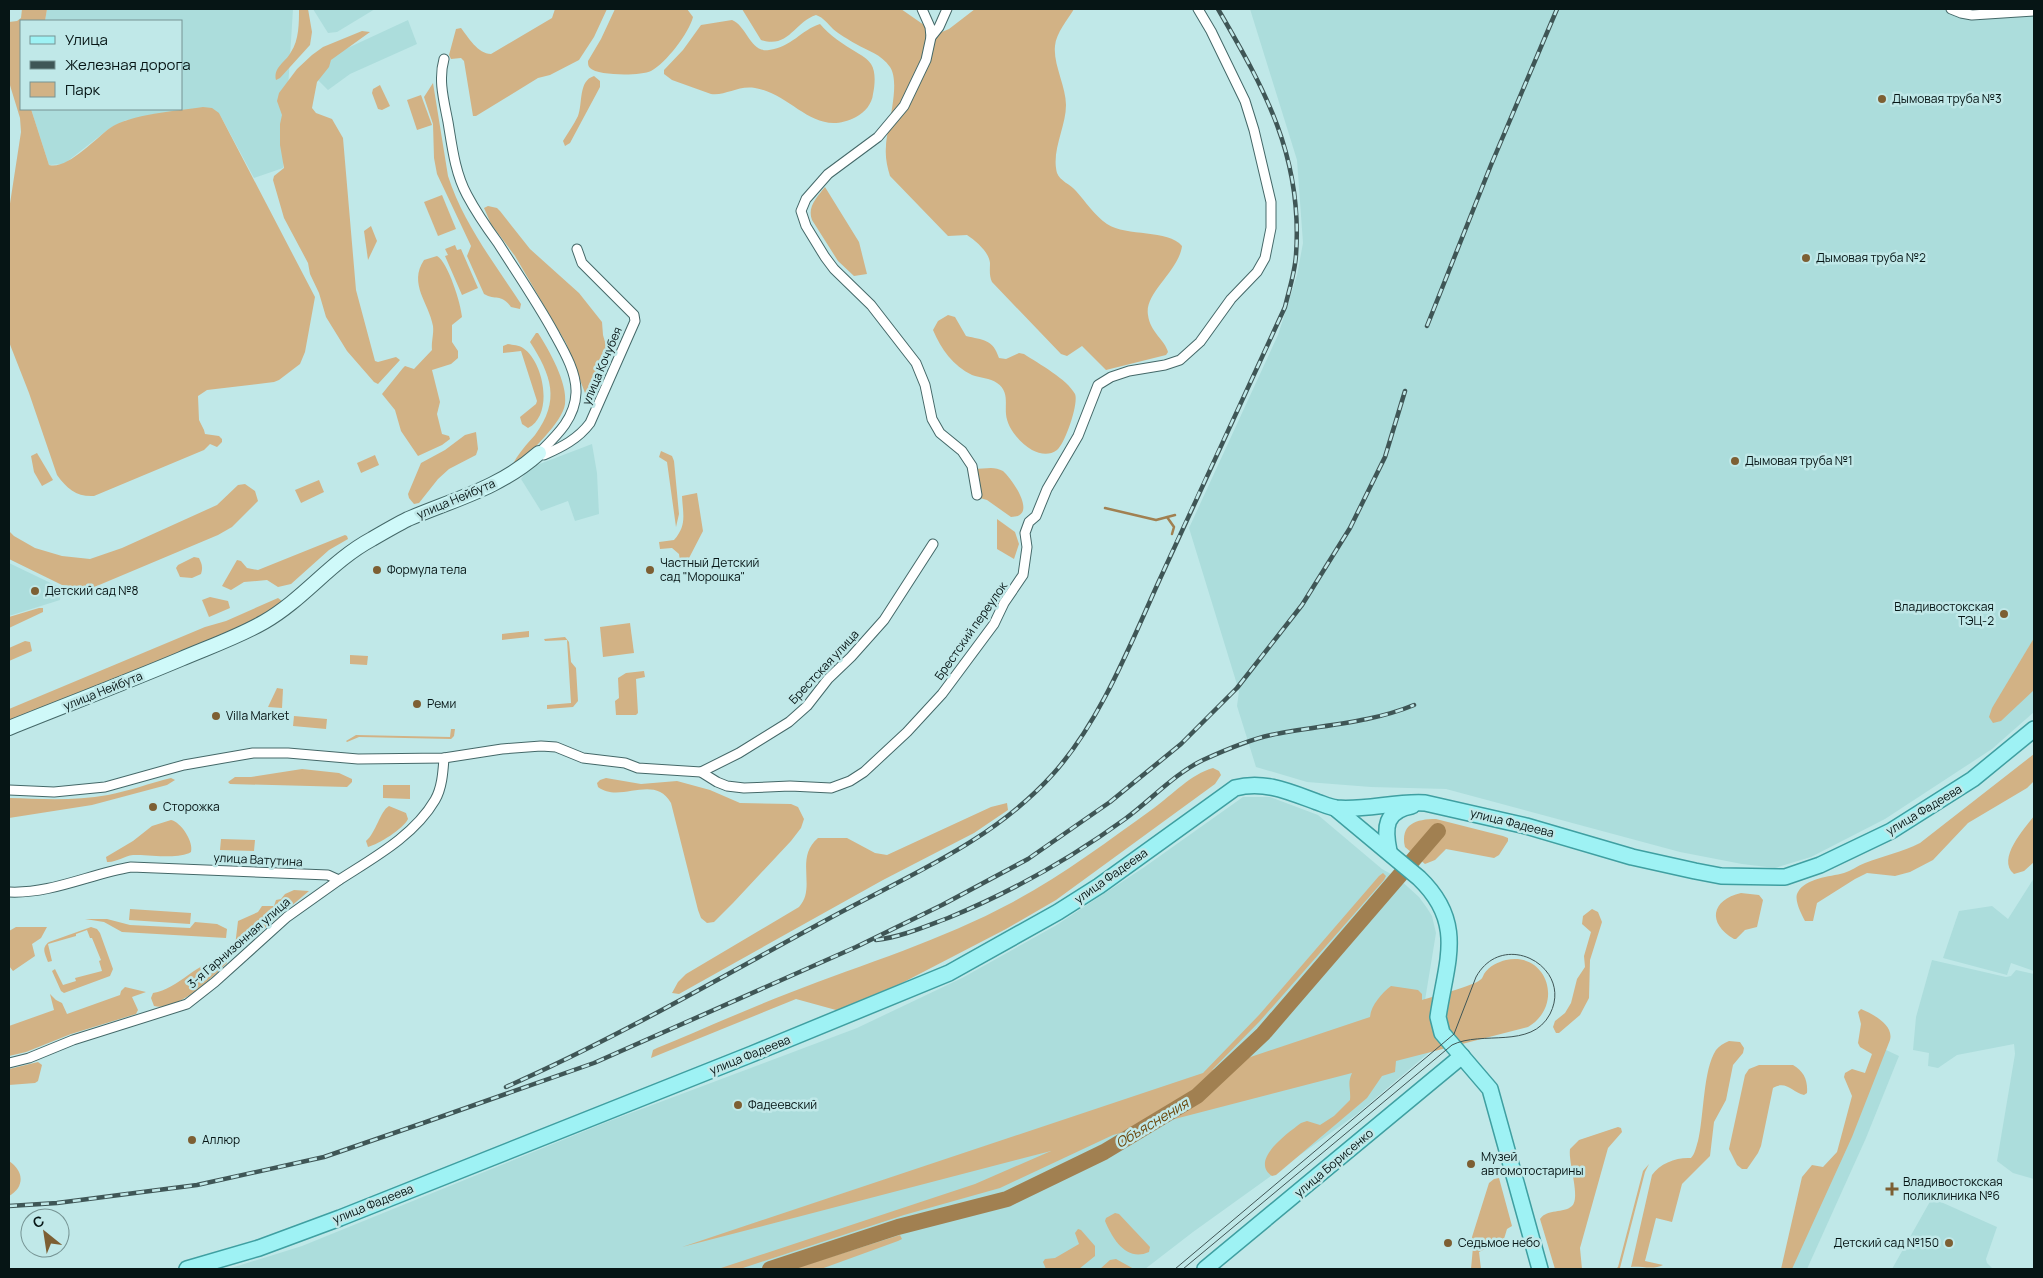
<svg xmlns="http://www.w3.org/2000/svg" width="2043" height="1278" font-family="Manrope,sans-serif">
	<style>
		.built { fill: #acdddc }
		.green { fill: #d2b285 }
		.lines { fill: none; stroke-linecap: round; stroke-linejoin: round }
		.stream { stroke: #a18051; stroke-width: 2.5 }
		.river { stroke: #a18051; stroke-width: 16 }
		.street-casing { stroke: #446868; stroke-width: 11 }
		.secondary-casing { stroke: #446868; stroke-width: 16 }
		.primary-casing { stroke: #3f9fa1; stroke-width: 18 }
		.street { stroke: #fff; stroke-width: 9 }
		.secondary { stroke: #cff9f9; stroke-width: 14 }
		.primary { stroke: #9ef2f4; stroke-width: 15 }
		.tram { stroke: #3f5656; stroke-width: 1 }
		.rail-casing { stroke: #3f5656; stroke-width: 4.5 }
		.rail { stroke: #c0e8e8; stroke-width: 2.5; stroke-dasharray: 8; stroke-linecap: butt }
		.poi-dot { fill: #7d5f33; stroke: #c0e8e8; stroke-width: 2 }
		.labels { text-anchor: middle; stroke-width: 5; stroke-linejoin: round; paint-order: stroke }
		.poi-label { font-size: 12px; fill: #061515; stroke: #c0e8e8; text-anchor: start }
		.street-label { font-size: 12px; fill: #061515; stroke: #c0e8e8 }
		.water-label { font-size: 14px; font-style: italic; fill: #6a470c; stroke: #c0e8e8 }
	</style>
	<rect width="100%" height="100%" fill="#c0e8e8"/>
	<!-- built -->
	<g class="built">
		<path d="M47 9H293L283 168 254 178 219 113 126 120 110 128 64 164 49 165 31 109H181V21H45Z"/>
		<path d="M313 9H375L337 32 328 33Z"/>
		<path d="M1250 9H2034V712L1992 749 1885 819 1811 857 1775 868 1742 864 1680 852 1446 789 1371 787 1307 782 1256 767 1237 706 1239 691 1189 528 1278 335 1297 275 1303 243 1297 160Z"/>
		<path d="M408 20 417 44 350 74 328 90 317 79 331 60 339 52Z"/>
		<path d="M592 444 597 473 599 514 575 521 568 501 541 511 521 479 529 468Z"/>
		<path d="M9 563 61 588 60 600 9 616Z"/>
		<path d="M1243 797H1270L1318 815 1382 869 1398 878 1419 897 1427 908 1432 916 1436 933 1419 1037 1432 1050 1357 1114 1193 1232 1145 1269H228L302 1246 607 1122 857 1028 962 978 1055 926 1143 868Z"/>
		<path d="M2034 878V971L2011 963 2007 975 1943 958 1959 911 1992 906 2008 919Z"/>
		<path d="M1932 960 2006 977 2011 976 2016 970 2034 974V1179L2013 1173 1997 1161 2015 1054 2014 1044 1957 1055 1938 1068 1928 1066 1929 1053 1913 1050 1916 1017Z"/>
		<path d="M1884 1049 1899 1056 1866 1138 1807 1269H1788Z"/>
		<path d="M1932 1198 1997 1227 1986 1259 1987 1263 1993 1269H1892Z"/>
	</g>
	<!-- green -->
	<g class="green">
		<path d="M22 9H47L45 21H21V109H31L49 165C67 170 95 139 110 128 130 114 177 111 203 107L212 108 219 113 315 297 305 352 300 364 279 380 274 382 207 390 198 396 199 420 204 430 205 434 219 436 222 439V442L217 447 210 444 204 450 94 496C77 497 67 489 57 475L29 393 9 342V210L21 132 20 118 9 82V22L17 21 21 18Z"/>
		<path d="M299 9H308L312 32 310 45 280 78 276 80C273 67 286 62 291 52 299 40 299 23 299 9Z"/>
		<path d="M555 9H607L594 37 579 60 550 75 538 78 476 116H473L464 61 461 58 451 59 449 55 456 29 461 28C468 37 478 54 491 54L552 18Z"/>
		<path d="M615 9H687L693 17C689 33 666 63 651 71 641 76 598 76 590 68 588 66 588 64 588 61L601 39Z"/>
		<path d="M742 9H901L937 34 949 29 975 9H1074C1068 19 1056 33 1055 46 1053 64 1066 86 1066 105 1066 127 1051 151 1057 173 1060 181 1070 184 1076 191 1086 202 1094 215 1107 224 1127 237 1168 229 1182 246 1179 271 1144 293 1148 315 1150 332 1165 340 1168 352L1166 355 1106 370 1082 346 1067 356 1061 354 992 282C989 276 990 269 990 263 989 252 976 241 967 235L948 236 890 176C887 166 885 157 886 146 887 127 901 83 890 67 881 54 868 51 856 44 849 40 839 34 833 29 827 23 824 18 816 15 794 22 789 49 761 40Z"/>
		<path d="M732 20C747 26 750 53 769 50 792 47 801 30 820 24 830 36 843 44 856 52 861 55 868 59 871 64 876 71 875 85 873 94 872 104 865 112 856 117 814 139 793 94 755 88 738 85 726 96 711 94L672 80 664 74V70L683 50 701 25Z"/>
		<path d="M362 31 370 32 331 60 329 67 317 82 312 108 316 113 332 119 343 138 356 290 375 361 378 362 396 357 400 360 378 384 374 382 347 351 326 317 319 293 310 274 308 263 284 218 273 180 274 176 284 168 280 145V124L282 115 277 101 279 93 297 69 312 55 323 47Z"/>
		<path d="M594 76 600 81V87L570 143 565 146 563 141C568 133 574 124 578 116 583 103 578 81 594 76Z"/>
		<path d="M433 83 448 176C463 223 495 264 521 304L520 309 511 307C501 293 496 301 484 294L467 256 471 246 437 174 434 158 433 124 424 97Z"/>
		<path d="M380 85 390 106 382 110 378 109 372 93 373 89Z"/>
		<path d="M421 95 432 125 417 130 407 100Z"/>
		<path d="M825 187 859 242 867 274 854 276 838 261 812 220C807 207 817 197 825 187Z"/>
		<path d="M442 195 456 229 438 236 424 202Z"/>
		<path d="M488 206 497 208 500 211 530 249 579 293 602 322 603 335 609 356 602 383 591 398 585 393 566 343 515 256 491 224 484 208Z"/>
		<path d="M371 226 377 241 368 260 364 231Z"/>
		<path d="M455 245 457 250 461 249 478 288 462 295 445 256 448 255 445 249Z"/>
		<path d="M437 256C448 262 461 304 462 317L452 325V342L458 351V358L451 364 432 370 440 402 437 414 442 434 449 436 450 439 442 445 418 456 401 431 395 410 382 394 403 368 405 366 414 369 432 350C431 342 434 334 433 326 429 303 408 284 424 260Z"/>
		<path d="M948 315 955 317 966 336C983 340 993 339 999 358L1006 359 1019 353 1024 354C1039 364 1067 379 1075 394 1079 403 1065 444 1057 450 1049 456 1040 454 1032 450 1020 443 1007 428 1006 414 1005 403 1009 391 997 383 990 378 980 378 972 375 953 366 941 349 933 330L938 321Z"/>
		<path d="M536 333H538C549 350 568 383 565 404 563 422 529 453 515 467L512 466C517 455 527 444 535 435 561 400 551 375 530 342Z"/>
		<path d="M508 344C513 345 519 345 523 348 544 362 554 415 528 428L522 424 520 417 536 404 537 401 521 351 503 353V346Z"/>
		<path d="M476 432 478 449 476 455 449 469 438 479 419 503 414 504 409 498 408 494 421 463 445 450 465 435Z"/>
		<path d="M661 451 672 456 674 461 679 514 676 527 667 462 659 457Z"/>
		<path d="M37 453 53 480 42 486 34 472 31 456Z"/>
		<path d="M375 455 379 465 361 473 357 463Z"/>
		<path d="M991 468C995 468 999 469 1003 471 1012 479 1039 517 1011 517L987 500 973 496 971 492 974 469Z"/>
		<path d="M319 480 324 492 301 503 295 490Z"/>
		<path d="M245 484 255 491 258 501 232 527 218 535 92 588 62 585 9 559V531L14 536 35 548 62 556 90 559 122 548 217 505 238 485Z"/>
		<path d="M697 493 703 531 688 560 680 561 679 554 672 548 660 549 659 542 674 540C687 525 683 515 682 496Z"/>
		<path d="M997 519 1015 532 1019 544 1014 559 997 549Z"/>
		<path d="M345 535 347 536 348 539 329 550 291 584 278 587 267 580 244 582 231 590 222 586 237 560 241 561 247 568 258 570Z"/>
		<path d="M194 557 199 558C202 564 203 568 201 574L192 578 180 577 176 568 178 565Z"/>
		<path d="M210 597 228 601 230 608 209 617 202 600Z"/>
		<path d="M278 598 282 601 280 605 243 628 9 723V709L205 627 226 621Z"/>
		<path d="M39 608H43V612L9 628V617Z"/>
		<path d="M630 623 634 653 603 657 600 627Z"/>
		<path d="M529 631V637L502 640V634Z"/>
		<path d="M565 637 569 642 571 662 576 668 578 701 573 707 547 709V705L571 703 567 640 545 641 544 639Z"/>
		<path d="M2034 638V690L2001 721 1993 723 1989 717 1992 708Z"/>
		<path d="M25 641 30 642 32 651 9 661V648Z"/>
		<path d="M350 655 368 656 367 665 350 664Z"/>
		<path d="M644 671 645 677 636 679 638 713 636 715H616L615 701 619 698 618 678 626 673Z"/>
		<path d="M277 688 283 689 282 708 268 707Z"/>
		<path d="M294 716 327 719 326 729 293 726Z"/>
		<path d="M451 729H455L454 736 451 739 359 737 347 742 346 741 356 735 450 737Z"/>
		<path d="M2034 754V781L2027 788 1968 823 1933 860 1910 872 1895 876 1867 873 1855 879 1817 903 1813 921H1805C1802 915 1793 899 1798 892 1806 878 1829 877 1844 873 1851 871 1857 866 1865 863 1883 856 1902 852 1920 843Z"/>
		<path d="M1213 768 1219 771 1221 775 1215 784 1056 900 1006 929 875 997 836 1010 796 999 651 1058 653 1050 657 1048C701 1030 745 1010 789 993 866 963 940 941 1013 902 1063 875 1108 841 1154 808 1172 795 1191 774 1213 768Z"/>
		<path d="M302 769 339 773 352 779V782L347 787 230 784 228 782 235 777H251Z"/>
		<path d="M171 778 175 780 167 785 92 805 9 818V798C42 799 75 801 108 795 129 791 150 783 171 778Z"/>
		<path d="M606 778 641 784 677 781 710 790 740 803 791 804 798 807 804 819 801 828 791 841 733 903 714 922 707 923 701 918 698 910 671 803C654 773 620 804 598 787L597 783 600 780Z"/>
		<path d="M383 785H410V799L383 798Z"/>
		<path d="M1007 803 1008 810 974 833 883 880 679 994 672 993 678 982 686 974 799 907C817 888 794 858 818 838H847L875 853 887 855 991 807Z"/>
		<path d="M389 806 406 813 408 819C403 829 379 844 368 847L366 841C376 833 380 811 389 806Z"/>
		<path d="M2034 816V862L2024 871 2014 874C1996 859 2025 828 2034 816Z"/>
		<path d="M1436 819 1503 836 1508 838V841L1499 855 1494 858 1446 849 1435 860 1425 864 1405 847C1400 824 1416 819 1436 819Z"/>
		<path d="M171 820C181 822 194 842 191 852 178 860 149 854 133 855 124 856 115 863 107 862L106 857 133 841 152 826Z"/>
		<path d="M221 839 255 840 254 851 220 850Z"/>
		<path d="M1383 873 1386 876 1384 880 1260 1021 1212 1070 1370 1017C1371 1005 1382 993 1391 986L1418 990 1422 994V1000C1432 997 1475 985 1480 980 1482 979 1483 976 1484 974 1489 966 1498 962 1506 960 1547 951 1565 1005 1528 1027L1396 1061 1395 1072 1382 1076 1367 1098 1276 1175 1272 1176C1249 1160 1288 1133 1301 1123L1307 1121 1320 1125 1334 1116 1350 1100C1351 1089 1347 1083 1352 1073L1113 1135 1000 1188 904 1215 740 1269H718L975 1184 1051 1151 682 1247 1203 1073 1259 1015 1379 876Z"/>
		<path d="M294 890 309 891 245 945 241 947 235 946 238 921 258 912 262 906H274L276 900 281 899 285 894Z"/>
		<path d="M1741 893 1759 895 1763 900 1757 927 1745 930 1736 939H1734C1707 923 1711 900 1741 893Z"/>
		<path d="M130 909 191 913 190 924 129 920Z"/>
		<path d="M1592 909 1598 912 1602 922 1590 960 1589 998 1580 1015 1559 1033H1556L1553 1027 1555 1021 1565 1013 1571 1003 1577 979 1585 967 1584 956 1591 932 1582 924 1583 916Z"/>
		<path d="M85 919H107L130 925 190 928 195 922 217 924 227 929 226 938 122 932 104 922Z"/>
		<path d="M16 927H47L41 938 32 944 35 956 13 971 9 966V931Z"/>
		<path d="M91 927 97 929 100 933 113 969 110 976 64 993 61 991 52 971 55 969 63 985 76 981 75 978 102 971 99 961 101 960 92 938H90L87 930 76 934V936L48 944 52 961 48 962C45 953 41 948 49 942Z"/>
		<path d="M223 959 227 963C211 978 178 1012 154 1006L151 998 153 993C179 989 197 961 223 959Z"/>
		<path d="M125 987 146 992 132 997 138 1010 136 1014 71 1034 26 1052 9 1056V1026L54 1010 50 994 56 1000 62 1003 67 1014 120 995 121 991Z"/>
		<path d="M1861 1009C1873 1014 1894 1025 1890 1040L1852 1137 1792 1269H1781L1802 1177 1812 1165 1823 1167 1837 1152 1852 1096 1844 1077 1845 1073 1852 1069 1865 1073 1872 1054 1860 1047 1858 1043 1861 1024 1858 1012Z"/>
		<path d="M1729 1041 1740 1042 1744 1048 1743 1053 1733 1065 1726 1100 1714 1122 1710 1156 1682 1184 1672 1222 1656 1218 1645 1261 1663 1265C1654 1270 1641 1266 1631 1267L1652 1175C1660 1163 1677 1157 1691 1158 1695 1154 1696 1147 1698 1141 1704 1117 1703 1069 1716 1050 1719 1046 1724 1043 1729 1041Z"/>
		<path d="M38 1062 42 1065 38 1081 35 1083 9 1085V1069Z"/>
		<path d="M1759 1065H1793C1804 1071 1808 1081 1807 1093L1804 1095C1792 1092 1786 1080 1773 1088L1761 1146 1758 1153 1747 1169H1742L1737 1165 1729 1149 1745 1075 1749 1069Z"/>
		<path d="M1618 1127 1621 1128 1622 1132 1608 1148 1580 1248 1582 1269H1555L1540 1219C1548 1208 1563 1214 1572 1206 1581 1198 1568 1163 1570 1149L1579 1140Z"/>
		<path d="M9 1161C24 1171 25 1187 9 1196Z"/>
		<path d="M1649 1164 1645 1172 1620 1268 1616 1269 1618 1267 1643 1171Z"/>
		<path d="M1499 1178 1512 1226 1507 1229 1504 1239 1479 1252 1481 1269H1471L1473 1247 1472 1237 1489 1183 1494 1179Z"/>
		<path d="M1115 1213 1119 1214 1150 1247 1149 1252C1127 1262 1113 1240 1105 1221L1106 1218Z"/>
		<path d="M1078 1229 1081 1230 1095 1246V1256L1079 1269H1046L1043 1262 1045 1259 1055 1258 1079 1244 1075 1233Z"/>
		<path d="M900 1235 902 1239 898 1241 821 1269H793Z"/>
		<path d="M1116 1259 1134 1269H1100L1110 1260Z"/>
	</g>
	<g class="lines">
		<!-- stream -->
		<g class="stream">
			<path d="M1105 508 1156 520 1175 515"/>
			<path d="M1167 517 1174 527 1172 534"/>
		</g>
		<!-- river -->
		<path class="river" d="M770 1269 898 1227 1007 1199 1104 1152 1197 1096 1263 1034 1438 831"/>
		<!-- street casing -->
		<g class="street-casing">
			<g id="street">
				<path d="M922 9 930 27 931 37"/>
				<path d="M947 9 939 27 931 37 926 60 904 106 878 137 828 174 806 199 801 211 806 226 825 257 834 269 871 305 916 363 925 385 932 419 940 433 962 451 972 466 977 495"/>
				<path d="M1951 9 1961 13 1972 15 2034 11"/>
				<path d="M444 59C438 80 444 101 448 122 452 146 455 173 467 195 476 212 487 228 498 243 517 273 537 302 554 333 564 351 577 373 576 393 575 419 556 436 539 453"/>
				<path d="M539 453 544 455C562 447 578 439 590 423L635 321 634 315 582 263 577 249"/>
				<path d="M701 772 739 753 789 722 807 706 828 679 851 657 884 620 933 544"/>
				<path d="M9 790 54 792 105 787 184 765 253 753H288L358 759 444 758 502 749 541 746 556 747 583 758 625 763 638 768 701 772 717 782 727 786 744 788 790 786 831 788 850 781 864 772 907 732 942 694 994 624 1004 603 1023 575 1027 547 1025 533 1029 522 1036 516 1047 489 1078 436 1098 385 1111 377 1129 371 1165 365 1180 360 1200 342 1231 299 1257 272 1265 258 1271 228V202L1254 130 1245 101 1211 31 1198 9"/>
				<path d="M9 892C51 894 90 874 131 867L328 875 339 880C373 858 414 836 435 800 442 788 443 772 444 758"/>
				<path d="M9 1063 29 1058 73 1040 187 1004 215 982 287 917 339 880"/>
			</g>
		</g>
		<!-- secondary casing -->
		<g class="secondary-casing">
			<path id="secondary" d="M9 728C66 705 124 683 181 659 209 647 238 637 264 622 304 599 331 561 372 539 384 532 396 525 408 519 455 499 500 488 539 453"/>
		</g>
		<!-- primary casing -->
		<g class="primary-casing">
			<g id="primary">
				<path d="M1335 808 1419 878C1466 923 1446 962 1438 1017L1442 1033 1490 1089 1540 1269"/>
				<path d="M1389 851C1384 827 1385 811 1412 806"/>
				<path d="M187 1269 259 1248 340 1218 752 1054 949 973 1058 912 1099 886 1235 788C1264 780 1290 792 1317 802 1323 804 1330 807 1336 808 1364 811 1396 801 1425 803L1526 826 1632 857 1695 871 1721 876 1785 877 1820 865 1891 831 1973 779 2034 729"/>
				<path d="M1205 1269 1462 1056"/>
			</g>
		</g>
		<!-- street -->
		<use href="#street" class="street"/>
		<!-- secondary -->
		<use href="#secondary" class="secondary"/>
		<!-- primary -->
		<use href="#primary" class="primary"/>
		<!-- tram -->
		<path class="tram" d="M1175 1269 1454 1034 1476 977C1503 928 1574 967 1550 1014 1531 1050 1482 1030 1452 1045L1183 1269"/>
		<!-- rail casing -->
		<g class="rail-casing">
			<g id="rail">
				<path d="M1427 326 1491 165 1557 9"/>
				<path d="M876 940C901 937 924 927 948 918 1011 892 1070 859 1125 819 1151 800 1174 774 1203 760 1225 750 1248 740 1271 735 1319 725 1368 724 1414 705"/>
				<path d="M506 1087C617 1038 723 976 830 918 909 875 992 842 1053 774 1100 722 1130 645 1159 581 1200 490 1243 399 1285 307 1289 290 1295 272 1296 255 1303 157 1265 90 1218 9"/>
				<path d="M9 1206 57 1203 197 1185 324 1157 426 1122 594 1063 856 947 942 905 1028 859 1110 802 1181 744 1237 688 1302 605 1350 528 1385 457 1405 391"/>
			</g>
		</g>
		<!-- rail -->
		<use href="#rail" class="rail"/>
	</g>
	<!-- markers -->
	<g class="poi-dot">
		<circle cx="1882" cy="99" r="5"/>
		<circle cx="1806" cy="258" r="5"/>
		<circle cx="1735" cy="461" r="5"/>
		<circle cx="377" cy="570" r="5"/>
		<circle cx="650" cy="570" r="5"/>
		<circle cx="35" cy="591" r="5"/>
		<circle cx="2004" cy="614" r="5"/>
		<circle cx="417" cy="704" r="5"/>
		<circle cx="216" cy="716" r="5"/>
		<circle cx="153" cy="807" r="5"/>
		<circle cx="738" cy="1105" r="5"/>
		<circle cx="192" cy="1140" r="5"/>
		<circle cx="1471" cy="1164" r="5"/>
		<path d="M1889.5 1181.5h5v5h5v5h-5v5h-5v-5h-5v-5h5z"/>
		<circle cx="1448" cy="1243" r="5"/>
		<circle cx="1949" cy="1243" r="5"/>
	</g>
	<g class="labels">
		<!-- poi labels -->
		<g class="poi-label">
			<text x="1892" y="103">Дымовая труба №3</text>
			<text x="1816" y="262">Дымовая труба №2</text>
			<text x="1745" y="465">Дымовая труба №1</text>
			<text x="660" y="567">Частный Детский<tspan x="660" dy="14">сад "Морошка"</tspan></text>
			<text x="387" y="574">Формула тела</text>
			<text x="45" y="595">Детский сад №8</text>
			<text x="1994" y="611" text-anchor="end">Владивостокская<tspan x="1994" dy="14">ТЭЦ-2</tspan></text>
			<text x="427" y="708">Реми</text>
			<text x="226" y="720">Villa Market</text>
			<text x="163" y="811">Сторожка</text>
			<text x="748" y="1109">Фадеевский</text>
			<text x="202" y="1144">Аллюр</text>
			<text x="1481" y="1161">Музей<tspan x="1481" dy="14">автомотостарины</tspan></text>
			<text x="1903" y="1186">Владивостокская<tspan x="1903" dy="14">поликлиника №6</tspan></text>
			<text x="1458" y="1247">Седьмое небо</text>
			<text x="1939" y="1247" text-anchor="end">Детский сад №150</text>
		</g>
		<!-- street labels -->
		<g class="street-label">
			<text transform="translate(602 366) rotate(-67)" y="4">улица Кочубея</text>
			<text transform="translate(456 499) rotate(-23)" y="4">улица Нейбута</text>
			<text transform="translate(971 631) rotate(-55)" y="4">Брестский переулок</text>
			<text transform="translate(824 667) rotate(-47)" y="4">Брестская улица</text>
			<text transform="translate(103 691) rotate(-22)" y="4">улица Нейбута</text>
			<text transform="translate(1924 810) rotate(-31)" y="4">улица Фадеева</text>
			<text transform="translate(1512 823) rotate(14)" y="4">улица Фадеева</text>
			<text transform="translate(258 860) rotate(3)" y="4">улица Ватутина</text>
			<text transform="translate(1111 876) rotate(-35)" y="4">улица Фадеева</text>
			<text transform="translate(239 943) rotate(-41)" y="4">3-я Гарнизонная улица</text>
			<text transform="translate(750 1055) rotate(-22)" y="4">улица Фадеева</text>
			<text transform="translate(1334 1163) rotate(-40)" y="4">улица Борисенко</text>
			<text transform="translate(373 1204) rotate(-22)" y="4">улица Фадеева</text>
		</g>
		<!-- water labels -->
		<g class="water-label">
			<text transform="translate(1152 1123) rotate(-31)" y="5">Объяснения</text>
		</g>
	</g>
	<!-- border -->
	<rect width="2043" height="1278" fill="none" stroke="#061515" stroke-width="20"/>
	<!-- legend -->
	<rect x="20" y="20" width="162" height="90" fill="#c0e8e8" stroke="#769494"/>
	<rect x="30" y="36" width="25" height="8" fill="#9ef2f4" stroke="#769494"/>
	<text x="65" y="45" font-size="15" fill="#061515">Улица</text>
	<rect x="30" y="61" width="25" height="8" fill="#3f5656" stroke="#769494"/>
	<text x="65" y="70" font-size="15" fill="#061515">Железная дорога</text>
	<rect x="30" y="82" width="25" height="15" fill="#d2b285" stroke="#769494"/>
	<text x="65" y="95" font-size="15" fill="#061515">Парк</text>
	<!-- north arrow -->
	<g transform="translate(45 1233) rotate(330)"><circle r="24" fill="#c0e8e8" stroke="#769494"/>
	<path d="M0-4L9 19L0 12L-9 19Z" fill="#7d5f33"/>
	<text y="-8" font-size="14" font-weight="bold" text-anchor="middle" fill="#061515">С</text>
	</g>
</svg>
